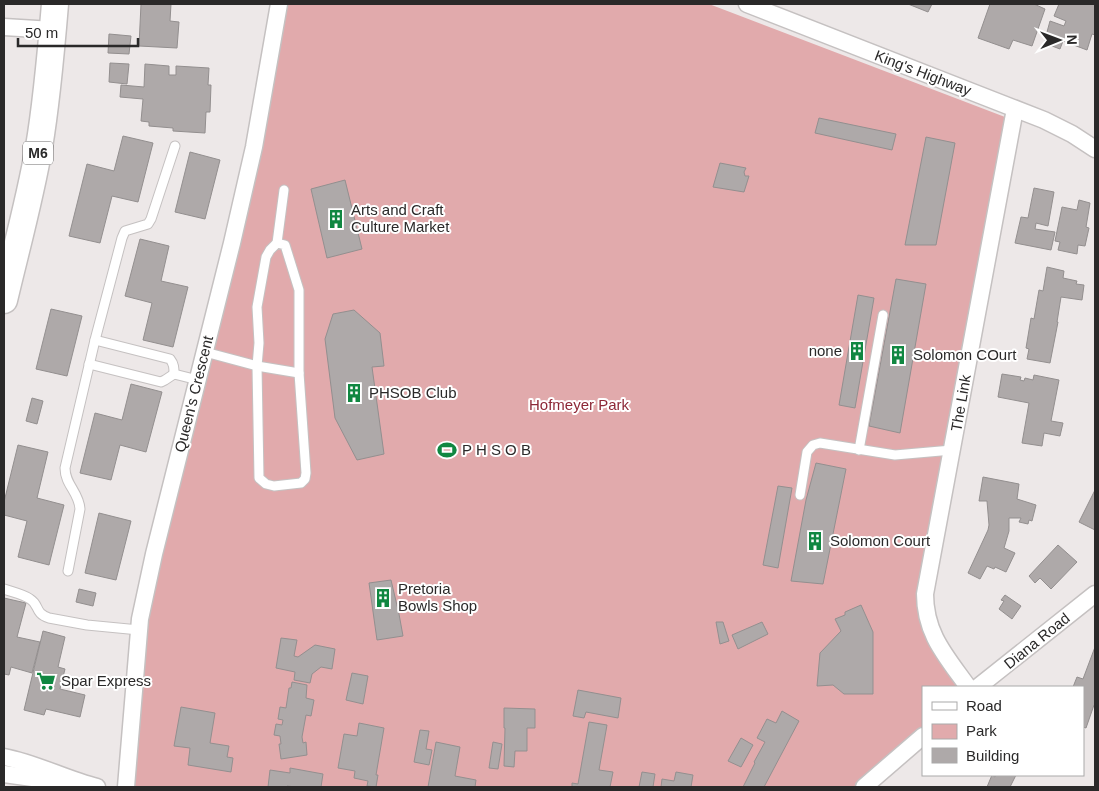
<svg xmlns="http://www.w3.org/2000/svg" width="1099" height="791" font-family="Helvetica,sans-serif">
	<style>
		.green { fill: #e1aaac }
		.building { fill: #aea9a9; stroke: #938f8f }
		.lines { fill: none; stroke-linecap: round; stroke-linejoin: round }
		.lane-casing { stroke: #c5c1c1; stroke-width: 11 }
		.street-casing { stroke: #c5c1c1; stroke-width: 19 }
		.primary-casing { stroke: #c5c1c1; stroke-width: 29 }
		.lane { stroke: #fff; stroke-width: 9 }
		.street { stroke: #fff; stroke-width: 16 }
		.primary { stroke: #fff; stroke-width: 26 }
		.labels { text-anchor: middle; stroke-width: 4; stroke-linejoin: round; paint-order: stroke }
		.shield { fill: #fff; stroke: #6a6969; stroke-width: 1 }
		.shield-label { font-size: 14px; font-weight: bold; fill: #2a2929 }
		.street-label { font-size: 15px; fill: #2a2929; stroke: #fff }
		.poi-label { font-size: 15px; fill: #2a2929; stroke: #fff; text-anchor: start }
		.park-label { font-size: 15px; fill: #8d2837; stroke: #fff }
	</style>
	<rect width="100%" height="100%" fill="#ede8e8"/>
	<!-- green -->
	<path class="green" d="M286 4H709L1005 117 927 616 968 687H923V738L869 787H139L134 786 139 630Z"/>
	<!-- building -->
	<g class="building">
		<path d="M141 4H171L170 21 179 22 177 48 139 46Z"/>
		<path d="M908 4H932L928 12Z"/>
		<path d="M990 4H1034L1045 9 1032 46 1013 40 1009 49 978 38Z"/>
		<path d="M1059 4H1095V35L1092 34 1087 50 1063 41 1060 49 1044 43 1050 21 1064 26 1066 21 1054 16Z"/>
		<path d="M109 34 131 36 129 54 108 53Z"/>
		<path d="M110 63 129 64 127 84 109 82Z"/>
		<path d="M145 64 169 66V75H176V66L209 68 208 85H211L210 112H206L205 133 173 131V128L149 126V122L141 121 143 99 120 97 121 85 144 87Z"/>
		<path d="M819 118 896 134 892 150 815 133Z"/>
		<path d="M123 136 153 143 138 202 112 196 100 243 69 236 87 164 114 171Z"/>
		<path d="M926 137 955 143 936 245H905Z"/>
		<path d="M190 152 220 160 205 219 175 212Z"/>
		<path d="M720 163 746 168 744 172 745 176H749L744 192 713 187Z"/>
		<path d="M345 180 362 249 327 258 311 189Z"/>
		<path d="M1034 188 1054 192 1048 226 1036 223 1035 229 1055 232 1051 250 1015 243 1021 217 1028 218Z"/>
		<path d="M1079 200 1090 203 1086 227 1089 228 1085 246 1078 245 1077 254 1058 250 1060 242 1055 241 1062 207 1077 210Z"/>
		<path d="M140 239 169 246 161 281 188 287 173 347 143 340 152 303 125 296Z"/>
		<path d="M1047 267 1064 271 1063 278 1077 281 1076 284 1084 285 1082 300 1061 297 1057 322H1058L1050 363 1027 359 1029 349 1026 348 1031 318 1034 319 1039 290 1043 291Z"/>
		<path d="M896 279 926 284 900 433 869 426Z"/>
		<path d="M858 295 874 298 855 408 839 405Z"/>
		<path d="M51 309 82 316 67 376 36 369Z"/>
		<path d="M354 310 380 333 384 366 372 367 384 454 357 460 335 418 325 339 333 314Z"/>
		<path d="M1002 374 1021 377 1020 380 1024 381 1025 378 1033 380 1034 375 1059 380 1051 421 1063 423 1060 436 1044 433 1042 446 1022 443 1029 403 998 397Z"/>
		<path d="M131 384 162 392 146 452 120 445 111 480 80 473 95 413 122 420Z"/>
		<path d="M32 398 43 401 37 424 26 421Z"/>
		<path d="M18 445 48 452 37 498 64 505 49 565 18 557 27 521 4 515V502Z"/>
		<path d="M816 463 846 469 823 584 791 581 806 500Z"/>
		<path d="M983 477 1019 484 1017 499 1036 505 1032 521 1029 520 1028 524 1019 522 1021 518H1009V531L1004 548 1015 553 1006 572 995 567 994 569 987 566 980 579 968 573 988 530 989 525 987 501H979Z"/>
		<path d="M778 486 792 488 778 568 763 565Z"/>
		<path d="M1095 490V530L1079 522Z"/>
		<path d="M99 513 131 521 116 580 85 573Z"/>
		<path d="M1058 545 1077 562 1051 589 1040 578 1035 583 1029 576Z"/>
		<path d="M391 580 399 614 403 636 377 640 369 583Z"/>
		<path d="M79 589 96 593 93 606 76 602Z"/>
		<path d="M1005 595 1021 606 1012 619 999 609 1004 601 1001 600Z"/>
		<path d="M4 598 26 603 17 637 40 642 32 673 11 667 9 675 4 674Z"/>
		<path d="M861 605 873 632V694H844L833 685 817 686 820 653 841 631 835 619 845 615V612Z"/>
		<path d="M716 622H723L729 641 720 644Z"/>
		<path d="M762 622 768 634 738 649 732 635Z"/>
		<path d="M43 631 65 637 58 667 65 669 60 689 85 695 80 717 46 709 44 715 24 710Z"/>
		<path d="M281 638 297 640 294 656 298 657 315 645 335 649 332 669 321 667 312 674 310 683 294 680 295 672 276 668Z"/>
		<path d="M1095 647V705H1094L1086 728 1083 727V687H1073L1077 677 1083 679Z"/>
		<path d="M352 673 368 676 363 704 346 700Z"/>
		<path d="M292 682 307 685 306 698 314 700 311 716 306 715 302 737 303 743 306 742 307 755 281 759 279 744H281L280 736 274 735 276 724 282 725 283 720 278 719 280 707 286 708 289 688H291Z"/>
		<path d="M578 690 621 698 618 718 586 712 584 718 573 716Z"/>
		<path d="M181 707 215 713 210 743 229 746 227 757 233 758 231 772 188 765 190 748 174 746Z"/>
		<path d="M504 708 535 709V728H527V751H515L514 767 504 766 505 728H504Z"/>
		<path d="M782 711 799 721 764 787H743L755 763 754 762 765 742 757 738 767 719 776 723Z"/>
		<path d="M589 722 607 725 599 770 613 772 610 787H572V783L578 784Z"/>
		<path d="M359 723 384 728 376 775H378L376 787 367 786 368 781 354 778 355 771 338 768 344 734 357 736Z"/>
		<path d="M420 730 429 731 426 749 432 750 429 765 414 762Z"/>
		<path d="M741 738 753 745 741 767 728 761Z"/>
		<path d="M436 742 460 747 455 776 476 780 475 787H428Z"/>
		<path d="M493 742 502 744 498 769 489 768Z"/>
		<path d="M290 768 323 774 321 787H296L287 786V787H268L270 770 290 773Z"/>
		<path d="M642 772 655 774 653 787H639Z"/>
		<path d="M676 772 693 775 691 787H661L662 779 674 781Z"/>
		<path d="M992 775 995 777 996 775H1016L1010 787H987Z"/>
	</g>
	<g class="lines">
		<!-- lane casing -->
		<g class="lane-casing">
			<g id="lane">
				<path d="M277 243 285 245 299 290V373L306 473 305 479 301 483 274 486 266 484 259 478 257 366 259 343 257 307 266 257 270 250Z"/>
				<path d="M277 243 284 190"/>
				<path d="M95 340 170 359C174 364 174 368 174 374"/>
				<path d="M205 352 257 366 299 373"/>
				<path d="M89 364 161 382 165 380 174 374"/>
				<path d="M174 374 198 380"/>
				<path d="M859 450 883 315"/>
				<path d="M800 495 807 452 813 445 820 443 895 455 952 450"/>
				<path d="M68 571 80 509C79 492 65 485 65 468L95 340 122 238 125 231 148 224 151 219 175 146"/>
				<path d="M4 589C12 592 23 594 30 599 40 605 34 613 49 618L87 625 139 630"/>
			</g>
		</g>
		<!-- street casing -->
		<g class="street-casing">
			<g id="street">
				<path d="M747 4 1044 120 1072 134 1095 149"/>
				<path d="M4 27 53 30"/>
				<path d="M968 687C946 656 925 634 925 594L1015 109"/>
				<path d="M978 687 1095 594"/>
				<path d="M4 757C36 763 65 779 97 787"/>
				<path d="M4 774 61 782"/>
				<path d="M126 787 140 619 154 554 232 243 254 147 279 4"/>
				<path d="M864 787 923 736"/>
			</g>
		</g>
		<!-- primary casing -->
		<g class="primary-casing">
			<path id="primary" d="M4 300C16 249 30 199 39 147 47 100 51 52 55 4"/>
		</g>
		<!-- lane -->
		<use href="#lane" class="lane"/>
		<!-- street -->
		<use href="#street" class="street"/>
		<!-- primary -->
		<use href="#primary" class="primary"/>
	</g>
	<!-- icons -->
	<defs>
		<g id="building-bare" transform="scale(1.5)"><path d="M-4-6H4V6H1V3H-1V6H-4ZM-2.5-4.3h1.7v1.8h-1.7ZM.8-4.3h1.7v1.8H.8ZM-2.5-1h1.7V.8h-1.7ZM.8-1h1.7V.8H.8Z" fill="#108741" stroke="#fff" stroke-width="2.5" paint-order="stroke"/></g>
		<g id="stadium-bare" transform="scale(1.5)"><path d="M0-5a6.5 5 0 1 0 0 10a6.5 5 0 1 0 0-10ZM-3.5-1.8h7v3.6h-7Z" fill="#108741" stroke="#fff" stroke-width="2.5" paint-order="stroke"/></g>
		<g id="supermarket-bare" transform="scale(1.5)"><path d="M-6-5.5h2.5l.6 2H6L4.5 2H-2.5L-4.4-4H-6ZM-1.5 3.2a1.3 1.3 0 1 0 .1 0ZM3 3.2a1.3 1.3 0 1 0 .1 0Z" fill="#108741" stroke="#fff" stroke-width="2.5" paint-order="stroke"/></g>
	</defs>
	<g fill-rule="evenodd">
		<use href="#building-bare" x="336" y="219"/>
		<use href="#building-bare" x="857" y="351"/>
		<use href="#building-bare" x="898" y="355"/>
		<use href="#building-bare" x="354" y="393"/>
		<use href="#stadium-bare" x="447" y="450"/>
		<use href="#building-bare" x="815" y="541"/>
		<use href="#building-bare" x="383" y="598"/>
		<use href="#supermarket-bare" x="46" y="681"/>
	</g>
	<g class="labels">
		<!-- shield labels -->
		<rect class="shield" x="23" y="141.5" width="30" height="23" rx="4"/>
		<g class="shield-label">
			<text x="38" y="158">M6</text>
		</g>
		<!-- street labels -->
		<g class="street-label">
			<text transform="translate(923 73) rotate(21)" y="5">King's Highway</text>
			<text transform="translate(194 394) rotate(-76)" y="5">Queen's Crescent</text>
			<text transform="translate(961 403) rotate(-80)" y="5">The Link</text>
			<text transform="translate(1037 641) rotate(-39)" y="5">Diana Road</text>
		</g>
		<!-- poi labels -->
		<g class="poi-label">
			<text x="351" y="215">Arts and Craft<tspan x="351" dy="17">Culture Market</tspan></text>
			<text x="842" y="356" text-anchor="end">none</text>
			<text x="913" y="360">Solomon COurt</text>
			<text x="369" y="398">PHSOB Club</text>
			<text x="462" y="455">P H S O B</text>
			<text x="830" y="546">Solomon Court</text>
			<text x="398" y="594">Pretoria<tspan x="398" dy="17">Bowls Shop</tspan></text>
			<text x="61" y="686">Spar Express</text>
		</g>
		<!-- park labels -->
		<g class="park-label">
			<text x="579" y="410">Hofmeyer Park</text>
		</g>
	</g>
	<!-- border -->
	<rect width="1099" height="791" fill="none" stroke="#2a2929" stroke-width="10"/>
	<!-- legend -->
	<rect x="922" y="686" width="162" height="90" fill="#ffffff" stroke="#aaa9a9"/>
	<rect x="932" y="702" width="25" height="8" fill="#ffffff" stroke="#aaa9a9"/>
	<text x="966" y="711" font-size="15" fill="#2a2929">Road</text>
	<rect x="932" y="724" width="25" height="15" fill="#e1aaac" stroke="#aaa9a9"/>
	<text x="966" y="736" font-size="15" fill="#2a2929">Park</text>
	<rect x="932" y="748" width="25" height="15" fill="#aea9a9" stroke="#aaa9a9"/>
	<text x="966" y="761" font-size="15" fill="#2a2929">Building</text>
	<!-- north arrow -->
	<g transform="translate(1059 40) rotate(89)" stroke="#ffffff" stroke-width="4" paint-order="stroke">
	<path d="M0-4L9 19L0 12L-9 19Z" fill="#2a2929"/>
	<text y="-8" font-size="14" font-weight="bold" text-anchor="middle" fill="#2a2929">N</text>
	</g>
	<!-- scale -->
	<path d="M18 38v8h120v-8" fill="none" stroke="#2a2929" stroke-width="2.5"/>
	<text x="25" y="38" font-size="15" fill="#2a2929" stroke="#ffffff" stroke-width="4" paint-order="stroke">50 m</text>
</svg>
